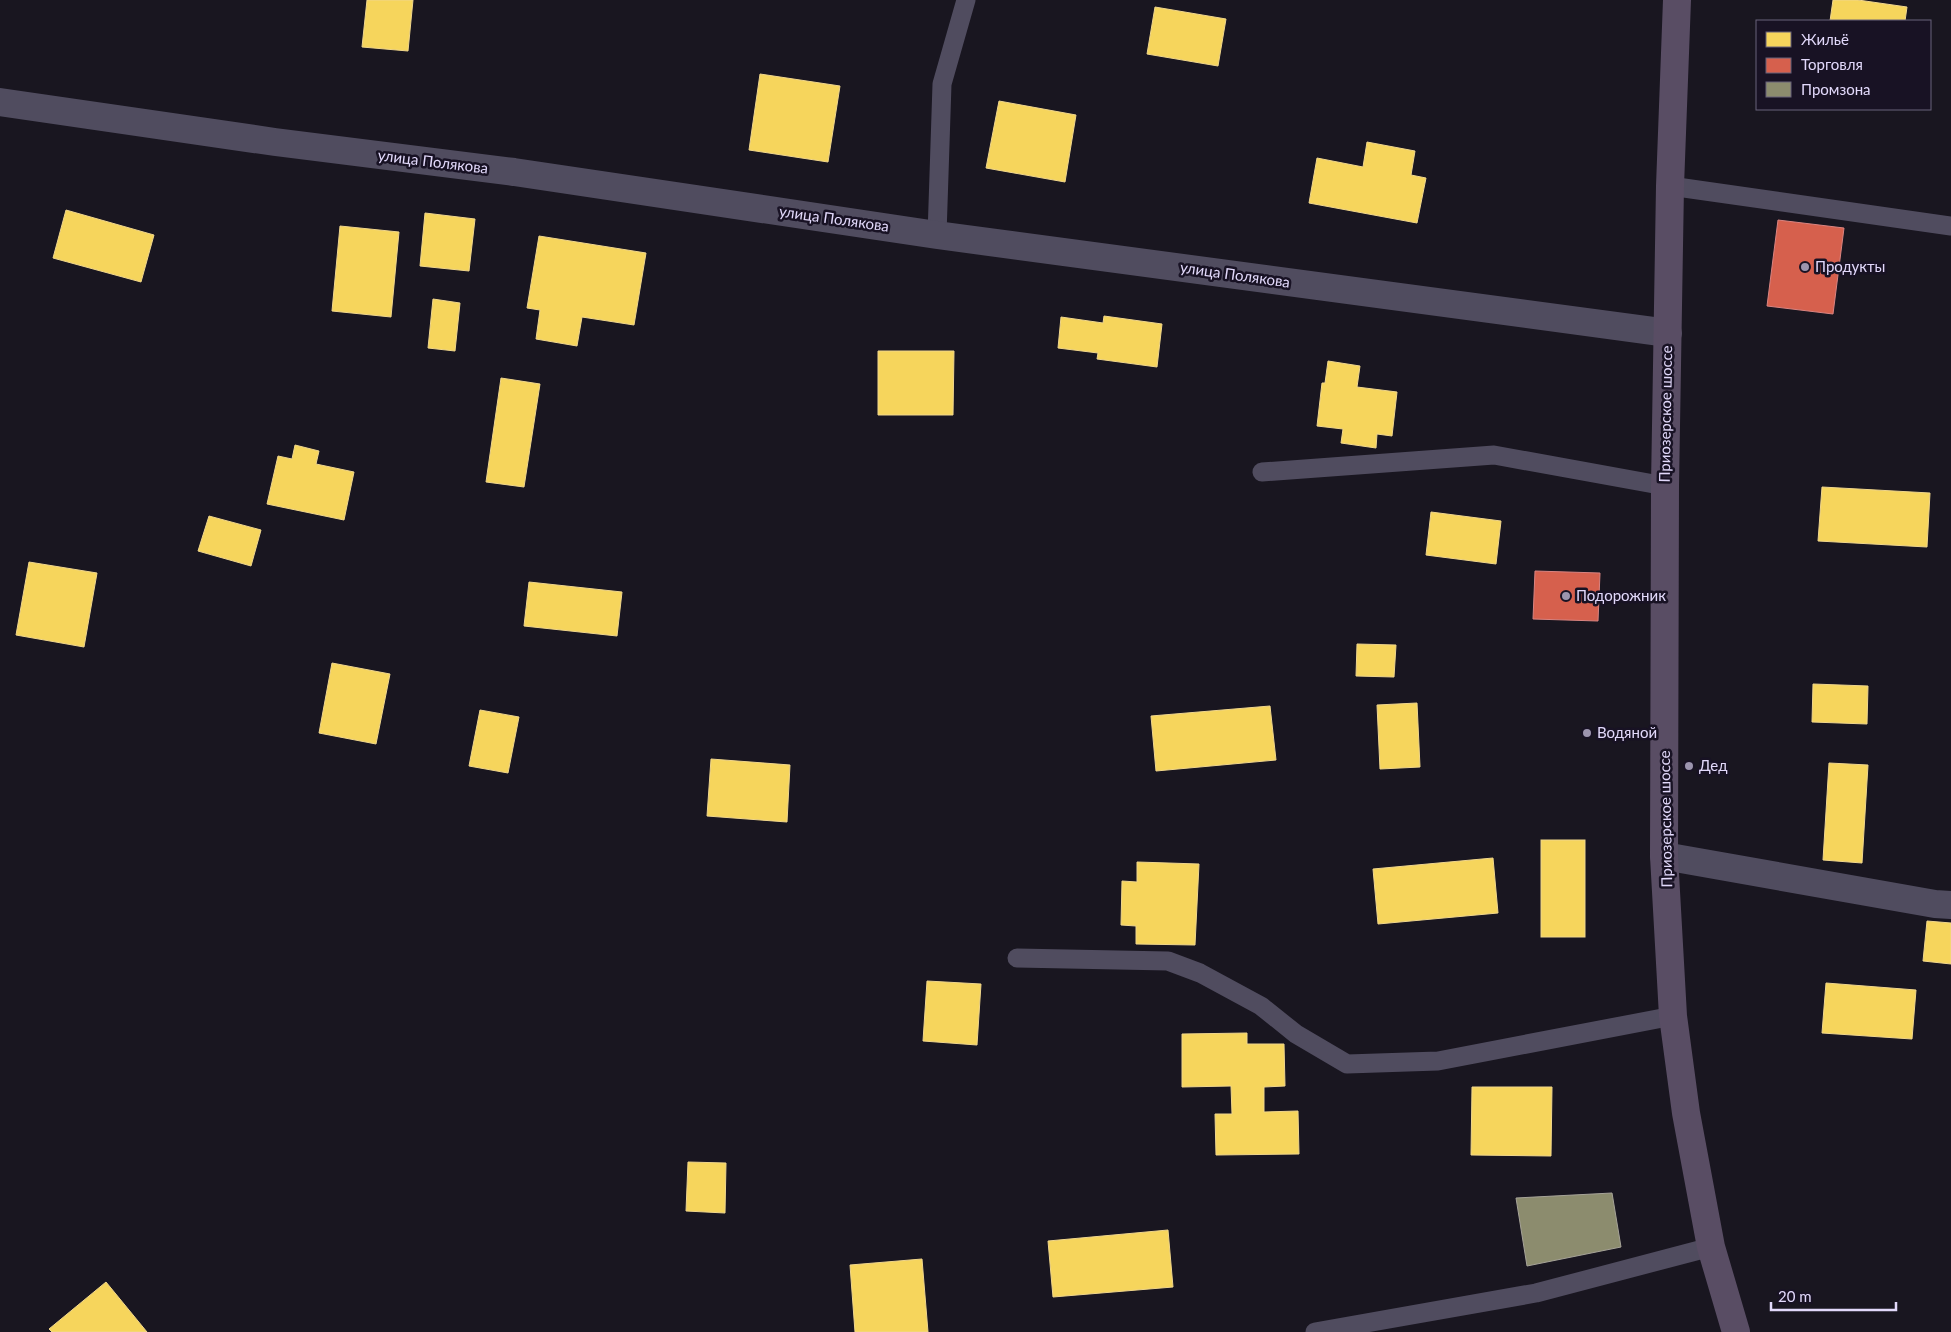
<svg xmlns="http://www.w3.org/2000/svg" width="1951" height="1332" font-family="Lato,sans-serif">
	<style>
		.homes { fill: #f6d55c; stroke: #f0d68c }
		.shops { fill: #d6604d; stroke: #da8481 }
		.industry { fill: #8c8c6e; stroke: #a6a398 }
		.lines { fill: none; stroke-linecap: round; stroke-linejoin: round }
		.lane { stroke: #504c5f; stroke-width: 19 }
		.street { stroke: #504c5f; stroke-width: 28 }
		.primary { stroke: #594d64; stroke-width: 28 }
		.poi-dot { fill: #9c95ae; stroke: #181224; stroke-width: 2 }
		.labels { text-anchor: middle; stroke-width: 5; stroke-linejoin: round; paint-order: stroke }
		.street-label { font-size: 15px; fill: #e2d9fb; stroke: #181224 }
		.poi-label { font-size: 15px; fill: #e2d9fb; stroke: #181224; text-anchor: start }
	</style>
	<rect width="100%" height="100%" fill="#191620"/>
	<!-- homes -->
	<g class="homes">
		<path d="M367 0H413L408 51 362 47Z"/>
		<path d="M1833 0H1858L1907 7 1905 21H1830Z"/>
		<path d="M1155 7 1226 19 1218 66 1147 54Z"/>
		<path d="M760 74 840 86 828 162 749 150Z"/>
		<path d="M999 101 1076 115 1065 182 986 168Z"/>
		<path d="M1367 142 1415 151 1411 175 1426 178 1417 223 1309 203 1317 158 1363 167Z"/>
		<path d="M66 210 154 235 141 282 53 258Z"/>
		<path d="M425 213 475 219 469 271 420 266Z"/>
		<path d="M340 226 399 232 391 317 332 311Z"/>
		<path d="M539 236 646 253 634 325 582 317 577 346 536 339 540 310 527 308Z"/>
		<path d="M433 299 460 303 455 351 428 348Z"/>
		<path d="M1104 316 1162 324 1157 367 1097 359 1098 353 1058 348 1061 317 1103 323Z"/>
		<path d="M878 351H954L953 415H878Z"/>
		<path d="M1328 361 1360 366 1357 387 1397 392 1392 436 1377 434 1376 448 1341 443 1343 429 1317 426 1322 383H1325Z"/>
		<path d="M501 378 540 384 524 487 486 482Z"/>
		<path d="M295 445 319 451 316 464 354 472 344 520 267 504 278 456 292 459Z"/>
		<path d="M1822 487 1930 493 1927 547 1818 541Z"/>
		<path d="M1431 512 1501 521 1496 564 1426 555Z"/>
		<path d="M209 516 261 530 251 566 198 551Z"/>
		<path d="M29 562 97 573 84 647 16 635Z"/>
		<path d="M529 582 622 592 617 636 524 626Z"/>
		<path d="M1357 644 1396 645 1394 677 1356 676Z"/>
		<path d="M332 663 390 674 376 744 319 733Z"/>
		<path d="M1813 684 1868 686 1867 724 1812 722Z"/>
		<path d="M1417 703 1420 767 1380 769 1377 705Z"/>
		<path d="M1270 706 1276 760 1156 771 1151 716Z"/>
		<path d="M480 710 519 717 508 773 469 766Z"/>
		<path d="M711 759 790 765 787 822 707 816Z"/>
		<path d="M1829 763 1868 765 1862 863 1823 860Z"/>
		<rect x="1541" y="840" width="44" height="97"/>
		<path d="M1493 858 1498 913 1378 924 1373 869Z"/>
		<path d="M1137 862 1199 864 1195 945 1136 944V926L1121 925 1122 881 1137 882Z"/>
		<path d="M1927 921 1951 923V964L1923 961Z"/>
		<path d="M927 981 981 984 977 1045 923 1041Z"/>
		<path d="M1826 983 1916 990 1912 1039 1822 1033Z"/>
		<path d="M1247 1033V1044H1284L1285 1086 1264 1087V1112L1298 1111 1299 1154 1216 1155 1215 1114H1232L1231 1086 1182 1087V1034Z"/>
		<path d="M1472 1087H1552L1551 1156 1471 1155Z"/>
		<path d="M688 1162 726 1163 725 1213 686 1211Z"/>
		<path d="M1168 1230 1173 1287 1053 1297 1048 1241Z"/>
		<path d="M922 1259 928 1332H855L850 1265Z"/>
		<path d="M106 1282 147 1332H52L49 1329Z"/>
	</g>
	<!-- shops -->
	<g class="shops">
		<path d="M1778 220 1844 228 1833 314 1767 306Z"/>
		<path d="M1535 571 1600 573 1598 621 1533 619Z"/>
	</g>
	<!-- industry -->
	<path class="industry" d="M1612 1193 1621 1247 1527 1266 1516 1198Z"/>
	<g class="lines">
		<!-- lane -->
		<g class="lane">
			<path d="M1670 186 1951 226"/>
			<path d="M937 235 942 84 966 0"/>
			<path d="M1262 472 1494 455 1665 486"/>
			<path d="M1017 958 1168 961 1200 973 1261 1006 1296 1034 1347 1064 1438 1061 1673 1016"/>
			<path d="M1315 1332 1536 1293 1711 1247"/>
		</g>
		<!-- street -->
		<g class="street">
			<path d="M0 102 275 142 514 172 937 235 1668 333"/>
			<path d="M1664 856 1935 904 1951 905"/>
		</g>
		<!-- primary -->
		<path class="primary" d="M1677 0 1670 186 1665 486 1664 856 1673 1016 1686 1113 1711 1247 1736 1332"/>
	</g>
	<!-- markers -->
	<g class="poi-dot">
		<circle cx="1805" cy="267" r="5"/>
		<circle cx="1566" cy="596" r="5"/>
		<circle cx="1587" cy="733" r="5"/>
		<circle cx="1689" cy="766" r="5"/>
	</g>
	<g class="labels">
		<!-- street labels -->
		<g class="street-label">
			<text transform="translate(433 162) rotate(7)" y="5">улица Полякова</text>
			<text transform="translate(834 219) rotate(8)" y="5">улица Полякова</text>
			<text transform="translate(1235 275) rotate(8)" y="5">улица Полякова</text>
			<text transform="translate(1666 414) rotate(-89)" y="5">Приозерское шоссе</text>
			<text transform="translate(1666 819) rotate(-91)" y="5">Приозерское шоссе</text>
		</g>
		<!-- poi labels -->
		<g class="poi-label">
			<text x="1815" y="272">Продукты</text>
			<text x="1576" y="601">Подорожник</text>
			<text x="1597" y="738">Водяной</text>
			<text x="1699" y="771">Дед</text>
		</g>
	</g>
	<!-- legend -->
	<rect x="1756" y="20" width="175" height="90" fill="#181224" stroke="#69627a"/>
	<rect x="1766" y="32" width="25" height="15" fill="#f6d55c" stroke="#69627a"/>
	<text x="1801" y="45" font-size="15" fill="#e2d9fb">Жильё</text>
	<rect x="1766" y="58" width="25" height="15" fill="#d6604d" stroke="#69627a"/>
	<text x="1801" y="70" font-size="15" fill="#e2d9fb">Торговля</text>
	<rect x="1766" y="82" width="25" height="15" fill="#8c8c6e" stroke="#69627a"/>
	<text x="1801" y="95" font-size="15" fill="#e2d9fb">Промзона</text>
	<!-- scale -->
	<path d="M1771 1302v8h125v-8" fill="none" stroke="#e2d9fb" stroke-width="2.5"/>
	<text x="1778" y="1302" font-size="15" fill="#e2d9fb" stroke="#181224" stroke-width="4" paint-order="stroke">20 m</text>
</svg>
